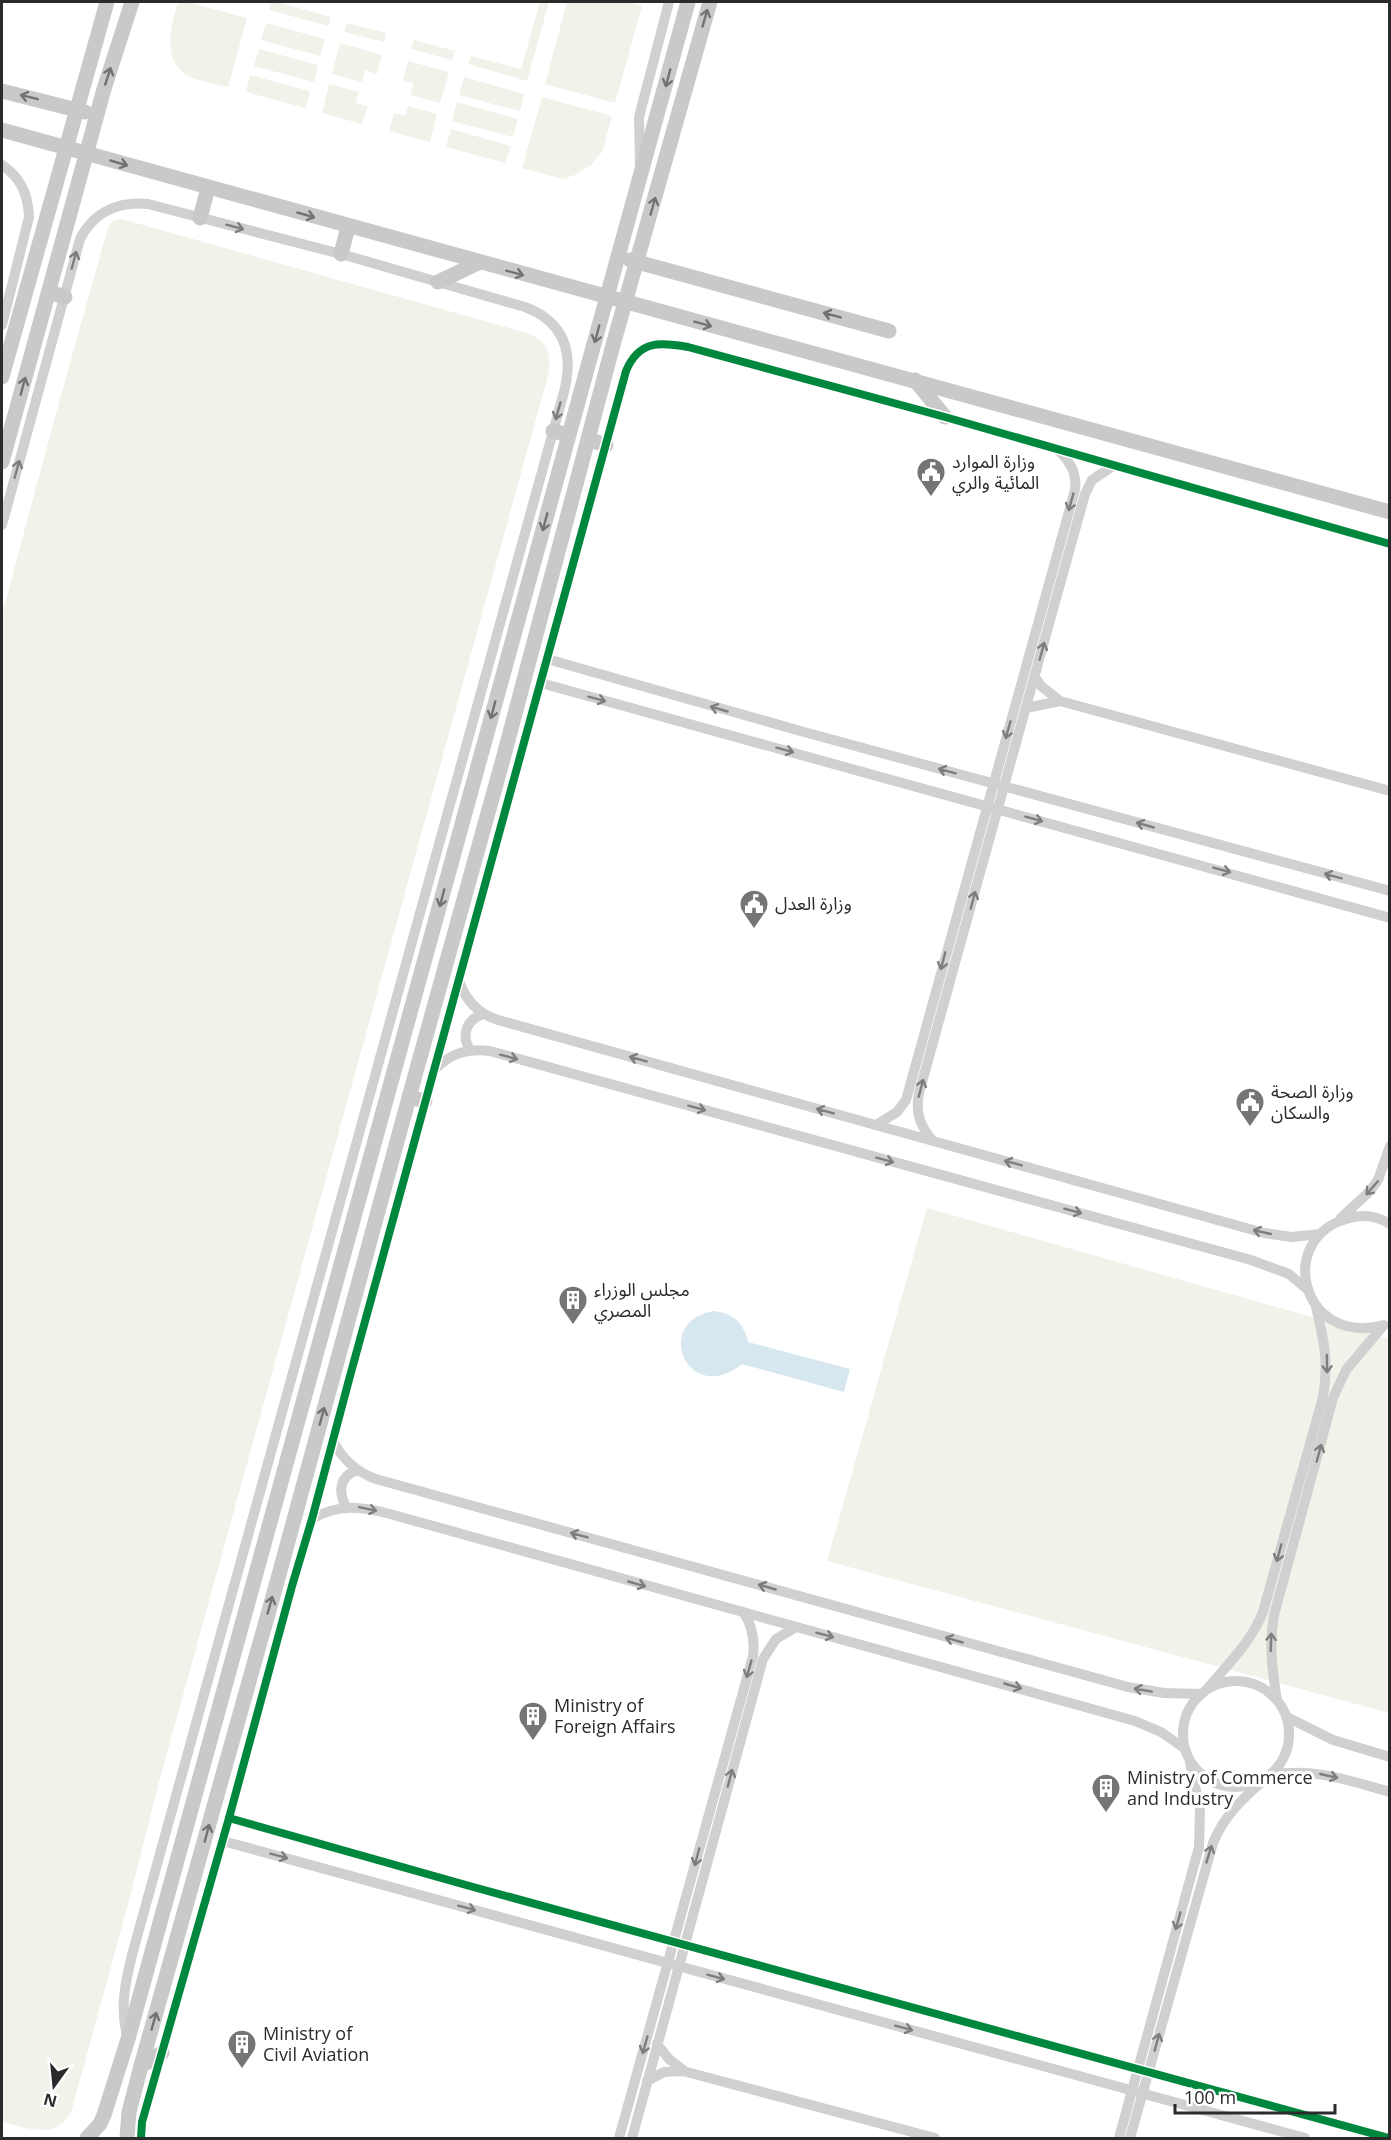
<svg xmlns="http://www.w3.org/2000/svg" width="1391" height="2140" font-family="'Open Sans','Noto Sans Arabic',sans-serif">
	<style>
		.green { fill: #eff3ea }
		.water { fill: #d7e7ef }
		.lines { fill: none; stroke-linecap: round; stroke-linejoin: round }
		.street { stroke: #d0d0d0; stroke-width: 10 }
		.secondary { stroke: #c9c9c9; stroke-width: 15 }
		.cycleway-casing { stroke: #fff; stroke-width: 11 }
		.cycleway { stroke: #00873e; stroke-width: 8 }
		.oneway { stroke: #727272 }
		.oneway2 { stroke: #7e7e7e }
		.labels { text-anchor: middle; stroke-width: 6; stroke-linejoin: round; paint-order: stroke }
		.poi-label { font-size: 18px; fill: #2b2b2b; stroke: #fff; text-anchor: start }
	</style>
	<rect width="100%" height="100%" fill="#fff"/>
	<!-- green -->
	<g class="green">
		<path d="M178 2H187L247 18 228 87C216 84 202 82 191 77 160 63 171 27 178 2Z"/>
		<path d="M271 2H281V3L331 17 328 26 269 10Z"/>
		<path d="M540 2H549L527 81 468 64 471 56 521 69Z"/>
		<path d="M567 2H627L642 6 615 103 545 84Z"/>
		<path d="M266 23 325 39 320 56 261 40Z"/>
		<path d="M347 23 386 33 384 42 344 32Z"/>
		<path d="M414 40 455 51 452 60 411 49Z"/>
		<path d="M340 43 382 55 377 74 365 70 362 82 332 74Z"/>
		<path d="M259 49 318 65 314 82 254 66Z"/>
		<path d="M408 61 449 72 440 103 410 95 414 83 403 80Z"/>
		<path d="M250 75 310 91 306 108 246 92Z"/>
		<path d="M464 77 524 94 520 111 459 95Z"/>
		<path d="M329 84 359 92 356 103 368 106 362 124 322 113Z"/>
		<path d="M542 97 612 116 602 152 591 165 575 175 563 179 522 168Z"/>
		<path d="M457 102 518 119 513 137 452 121Z"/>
		<path d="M408 106 437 114 430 142 389 131 394 113 405 116Z"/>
		<path d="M451 129 511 146 505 163 446 147Z"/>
		<path d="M122 219 530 334C548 344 551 352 549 372L159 1782 127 1908 72 2109C60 2140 29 2129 2 2122V615C36 486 71 357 108 228L114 220Z"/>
		<path d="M927 1208 1389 1339V1713L827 1561Z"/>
	</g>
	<!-- water -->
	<path class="water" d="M714 1311C733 1313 744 1323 748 1342L850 1369 844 1392 742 1364C688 1408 651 1321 714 1311Z"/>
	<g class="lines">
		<!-- street -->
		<g class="street">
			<path d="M2 165C21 178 28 194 29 217L2 325"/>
			<path d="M640 165 639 117 669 2"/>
			<path d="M2 525 80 239C94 212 118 201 148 204L341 254 525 307C565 322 574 353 564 392L132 1955C125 1983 120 2008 127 2036"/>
			<path d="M547 659 804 732 1390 891"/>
			<path d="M1035 677 1041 686 1060 701 1390 791"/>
			<path d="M541 683 1390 918"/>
			<path d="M1026 708 1060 701"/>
			<path d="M459 981C466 1001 478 1014 498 1020L1264 1233 1292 1237 1320 1234"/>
			<path d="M470 1050C461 1035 466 1020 483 1014"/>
			<path d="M436 1068C452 1053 468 1048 490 1051L1251 1260 1289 1274 1308 1290"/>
			<path d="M876 1125 897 1112 906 1100 1075 490C1077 474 1071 463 1060 452"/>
			<path d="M933 1141C920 1126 915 1113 919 1093L1085 494 1092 480 1113 466"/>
			<path d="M1341 1218 1370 1191 1378 1180 1390 1146"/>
			<path d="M1384 1325C1301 1348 1274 1236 1350 1218 1364 1214 1377 1216 1390 1224"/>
			<path d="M333 1441C343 1460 356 1472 376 1479L1128 1687 1164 1693 1201 1694"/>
			<path d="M346 1507C338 1491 339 1477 357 1470"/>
			<path d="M312 1519C339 1503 362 1507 390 1514L1135 1721 1161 1732 1184 1748"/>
			<circle cx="1236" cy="1734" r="53"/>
			<path d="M1208 1688C1229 1663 1251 1642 1263 1612L1323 1397C1329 1362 1324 1341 1316 1307"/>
			<path d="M1277 1700C1272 1670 1269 1644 1274 1615L1333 1398 1346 1370 1383 1326"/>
			<path d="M1287 1717 1333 1740 1390 1757"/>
			<path d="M1272 1775C1313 1767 1350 1781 1390 1792"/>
			<path d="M229 1818 466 1885 1389 2138"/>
			<path d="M223 1841 1305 2138"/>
			<path d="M657 2044 669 2059 683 2070"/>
			<path d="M647 2081 664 2072 683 2071 935 2138"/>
			<path d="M141 2138 142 2122 229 1818 292 1586 312 1519 350 1376 626 371C639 340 660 342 688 347L945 417 1390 544"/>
			<path d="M619 2138 753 1656C755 1640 753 1627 744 1613"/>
			<path d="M632 2138 763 1659 776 1639 796 1627"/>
			<path d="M1119 2138 1199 1847 1200 1809 1190 1762"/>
			<path d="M1130 2138 1213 1843C1224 1816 1242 1799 1264 1780"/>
		</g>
		<!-- secondary -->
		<g class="secondary">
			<path d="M2 91 85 112"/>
			<path d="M2 130C464 258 927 384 1390 512"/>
			<path d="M200 218 208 188"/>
			<path d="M341 254 348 227"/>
			<path d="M630 260 889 331"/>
			<path d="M438 282 478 263"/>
			<path d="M49 292 65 297"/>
			<path d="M2 377 107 2"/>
			<path d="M915 380 945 417"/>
			<path d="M553 431 568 435"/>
			<path d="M590 440 606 445"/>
			<path d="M2 462 104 89 132 2"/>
			<path d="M409 1097 425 1101"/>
			<path d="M141 2066 162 2053"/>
			<path d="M87 2138 100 2124 104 2115 128 2039 688 2"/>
			<path d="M127 2138 129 2112 141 2066 277 1582 416 1072 503 759 613 345 710 2"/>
		</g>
		<!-- cycleway casing -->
		<g class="cycleway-casing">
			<g id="cycleway">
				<path d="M229 1818 466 1885 1389 2138"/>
				<path d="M141 2138 142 2122 229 1818 292 1586 312 1519 350 1376 626 371C639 340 660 342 688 347L945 417 1390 544"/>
			</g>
		</g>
		<!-- cycleway -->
		<use href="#cycleway" class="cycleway"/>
	</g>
	<!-- one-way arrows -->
	<defs><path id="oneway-shaft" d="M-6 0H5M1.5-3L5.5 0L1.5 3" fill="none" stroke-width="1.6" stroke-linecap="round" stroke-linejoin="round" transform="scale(1.5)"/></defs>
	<g class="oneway">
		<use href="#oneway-shaft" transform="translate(705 18) rotate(-74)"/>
		<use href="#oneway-shaft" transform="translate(108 76) rotate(-72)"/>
		<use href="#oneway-shaft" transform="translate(668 78) rotate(105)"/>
		<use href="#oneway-shaft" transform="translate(29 97) rotate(-166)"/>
		<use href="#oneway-shaft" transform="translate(119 163) rotate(16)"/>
		<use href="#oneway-shaft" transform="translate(653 206) rotate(-74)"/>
		<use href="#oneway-shaft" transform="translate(306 215) rotate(16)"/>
		<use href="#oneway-shaft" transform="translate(515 273) rotate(15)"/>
		<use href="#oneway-shaft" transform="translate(832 315) rotate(-165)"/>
		<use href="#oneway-shaft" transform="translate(703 324) rotate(15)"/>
		<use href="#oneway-shaft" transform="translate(597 334) rotate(105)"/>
		<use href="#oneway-shaft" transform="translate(23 386) rotate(-75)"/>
		<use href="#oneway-shaft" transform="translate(545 522) rotate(105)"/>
		<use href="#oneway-shaft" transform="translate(493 710) rotate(105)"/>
		<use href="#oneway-shaft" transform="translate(442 898) rotate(105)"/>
		<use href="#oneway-shaft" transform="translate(322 1416) rotate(-75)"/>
		<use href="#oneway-shaft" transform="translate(270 1605) rotate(-74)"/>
		<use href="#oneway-shaft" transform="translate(207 1833) rotate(-75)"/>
		<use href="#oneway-shaft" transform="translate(154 2021) rotate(-74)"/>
	</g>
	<g class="oneway2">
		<use href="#oneway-shaft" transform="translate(235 227) rotate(15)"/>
		<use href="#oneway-shaft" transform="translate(74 260) rotate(-75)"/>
		<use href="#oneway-shaft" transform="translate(558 411) rotate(106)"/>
		<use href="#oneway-shaft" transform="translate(17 469) rotate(-75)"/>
		<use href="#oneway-shaft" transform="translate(1071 502) rotate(106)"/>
		<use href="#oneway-shaft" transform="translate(1042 651) rotate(-75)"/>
		<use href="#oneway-shaft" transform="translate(597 699) rotate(15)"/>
		<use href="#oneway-shaft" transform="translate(719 709) rotate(-164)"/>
		<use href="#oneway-shaft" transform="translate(1008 730) rotate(106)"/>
		<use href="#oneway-shaft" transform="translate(785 750) rotate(15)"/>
		<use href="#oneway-shaft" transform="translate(947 771) rotate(-165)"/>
		<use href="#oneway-shaft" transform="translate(1034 819) rotate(15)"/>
		<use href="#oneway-shaft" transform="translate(1145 825) rotate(-164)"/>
		<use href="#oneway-shaft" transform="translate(1222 870) rotate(15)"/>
		<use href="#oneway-shaft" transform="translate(1333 876) rotate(-165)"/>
		<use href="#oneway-shaft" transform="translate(973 900) rotate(-75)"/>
		<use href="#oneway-shaft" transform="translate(943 961) rotate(105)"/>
		<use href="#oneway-shaft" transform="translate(509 1057) rotate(15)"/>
		<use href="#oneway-shaft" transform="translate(638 1059) rotate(-165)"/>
		<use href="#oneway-shaft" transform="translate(921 1088) rotate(-75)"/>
		<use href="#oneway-shaft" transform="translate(697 1108) rotate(15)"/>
		<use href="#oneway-shaft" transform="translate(825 1111) rotate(-165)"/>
		<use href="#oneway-shaft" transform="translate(885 1160) rotate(15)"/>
		<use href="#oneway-shaft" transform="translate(1013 1163) rotate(-165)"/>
		<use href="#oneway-shaft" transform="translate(1372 1188) rotate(131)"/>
		<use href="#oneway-shaft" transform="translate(1073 1211) rotate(15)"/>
		<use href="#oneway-shaft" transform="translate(1262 1232) rotate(-167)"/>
		<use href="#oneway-shaft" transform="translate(1327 1364) rotate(89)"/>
		<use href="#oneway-shaft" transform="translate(1319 1453) rotate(-75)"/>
		<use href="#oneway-shaft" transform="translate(368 1509) rotate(12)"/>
		<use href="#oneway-shaft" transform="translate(579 1535) rotate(-165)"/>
		<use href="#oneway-shaft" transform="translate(1279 1553) rotate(105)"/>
		<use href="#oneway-shaft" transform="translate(637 1584) rotate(16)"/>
		<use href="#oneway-shaft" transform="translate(767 1587) rotate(-164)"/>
		<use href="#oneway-shaft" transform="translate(825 1635) rotate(15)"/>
		<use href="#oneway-shaft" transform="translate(954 1640) rotate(-164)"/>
		<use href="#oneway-shaft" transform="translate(1271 1642) rotate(-88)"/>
		<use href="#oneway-shaft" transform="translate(749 1669) rotate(106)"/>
		<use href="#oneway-shaft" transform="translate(1013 1686) rotate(16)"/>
		<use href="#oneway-shaft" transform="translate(1143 1690) rotate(-170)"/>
		<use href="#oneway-shaft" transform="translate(1329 1776) rotate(13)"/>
		<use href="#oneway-shaft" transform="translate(730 1778) rotate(-75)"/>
		<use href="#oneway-shaft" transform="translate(1209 1854) rotate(-73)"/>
		<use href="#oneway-shaft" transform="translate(279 1856) rotate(15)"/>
		<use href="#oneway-shaft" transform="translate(697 1857) rotate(105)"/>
		<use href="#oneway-shaft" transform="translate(467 1908) rotate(15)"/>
		<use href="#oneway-shaft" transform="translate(1178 1921) rotate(106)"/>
		<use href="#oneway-shaft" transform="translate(716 1977) rotate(15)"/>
		<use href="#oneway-shaft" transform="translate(904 2028) rotate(15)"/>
		<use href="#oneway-shaft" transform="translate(1157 2042) rotate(-75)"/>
		<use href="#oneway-shaft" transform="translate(645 2045) rotate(106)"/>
	</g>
	<!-- icons -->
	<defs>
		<g id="civic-pin" transform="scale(1.5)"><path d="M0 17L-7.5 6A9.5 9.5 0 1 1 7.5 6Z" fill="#757575" stroke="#fff"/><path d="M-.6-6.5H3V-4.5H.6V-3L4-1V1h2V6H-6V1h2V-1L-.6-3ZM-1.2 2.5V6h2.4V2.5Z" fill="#fff"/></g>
		<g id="building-pin" transform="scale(1.5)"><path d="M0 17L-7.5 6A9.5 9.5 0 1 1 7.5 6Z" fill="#757575" stroke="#fff"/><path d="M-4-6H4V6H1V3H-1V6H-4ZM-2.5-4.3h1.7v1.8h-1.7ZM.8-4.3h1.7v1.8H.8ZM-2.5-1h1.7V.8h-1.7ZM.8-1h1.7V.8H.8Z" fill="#fff"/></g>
	</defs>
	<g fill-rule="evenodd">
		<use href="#civic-pin" x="931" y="472"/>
		<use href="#civic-pin" x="754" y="904"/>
		<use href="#civic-pin" x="1250" y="1102"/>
		<use href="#building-pin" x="573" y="1300"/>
		<use href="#building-pin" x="533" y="1716"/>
		<use href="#building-pin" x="1106" y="1788"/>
		<use href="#building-pin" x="242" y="2044"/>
	</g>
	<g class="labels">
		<!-- poi labels -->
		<g class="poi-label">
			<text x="952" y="468">وزارة الموارد<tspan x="952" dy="21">المائية والري</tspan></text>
			<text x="775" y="910">وزارة العدل</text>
			<text x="1271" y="1098">وزارة الصحة<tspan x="1271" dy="21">والسكان</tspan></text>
			<text x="594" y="1296">مجلس الوزراء<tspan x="594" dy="21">المصري</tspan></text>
			<text x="554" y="1712">Ministry of<tspan x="554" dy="21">Foreign Affairs</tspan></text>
			<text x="1127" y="1784">Ministry of Commerce<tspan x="1127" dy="21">and Industry</tspan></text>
			<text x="263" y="2040">Ministry of<tspan x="263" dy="21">Civil Aviation</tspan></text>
		</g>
	</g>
	<!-- border -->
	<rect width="1391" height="2140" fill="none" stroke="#2b2b2b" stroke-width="6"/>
	<!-- north arrow -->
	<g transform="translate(54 2086) rotate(195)" stroke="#ffffff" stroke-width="4.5" paint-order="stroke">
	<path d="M0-4.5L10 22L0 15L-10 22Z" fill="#2b2b2b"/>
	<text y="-9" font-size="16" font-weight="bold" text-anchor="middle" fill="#2b2b2b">N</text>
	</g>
	<!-- scale -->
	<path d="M1175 2104v9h160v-9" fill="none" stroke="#2b2b2b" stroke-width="3"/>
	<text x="1184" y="2104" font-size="18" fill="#2b2b2b" stroke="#ffffff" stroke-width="4.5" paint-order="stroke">100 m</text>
</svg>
